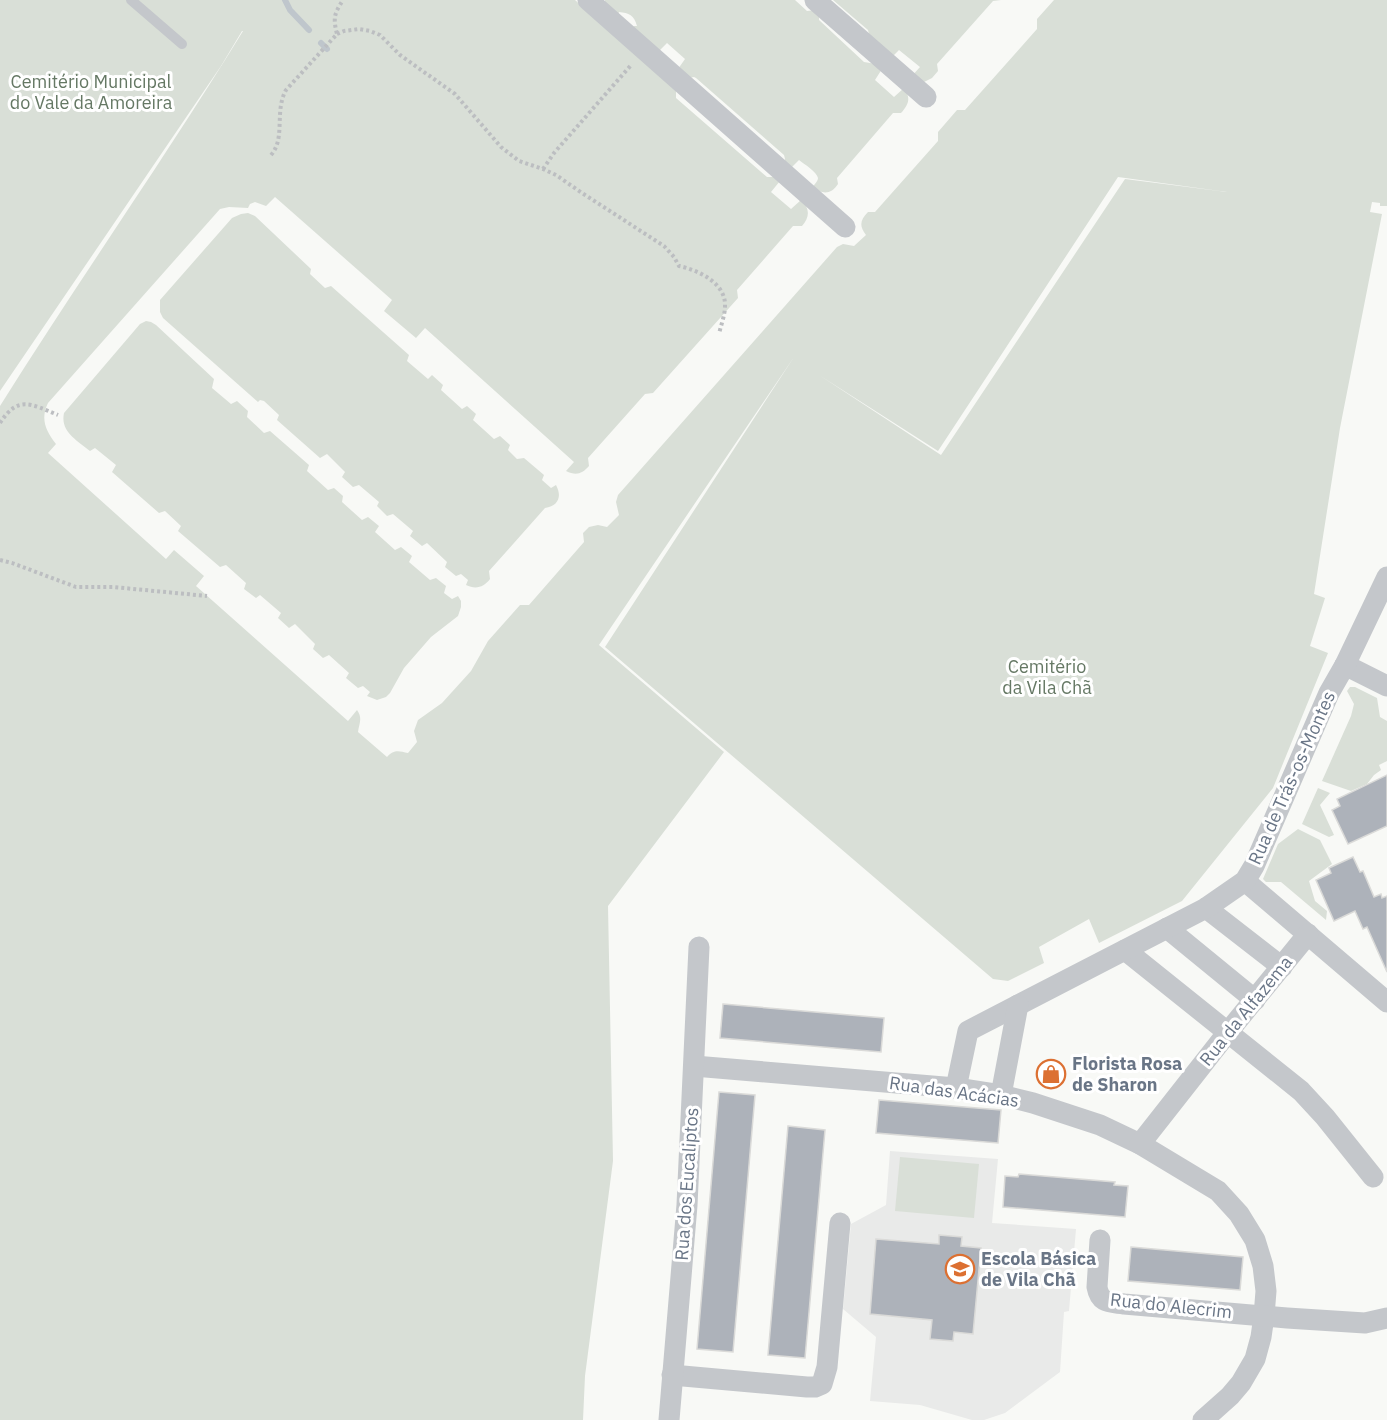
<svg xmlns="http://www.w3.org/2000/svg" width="1387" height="1420" font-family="'IBM Plex Sans',sans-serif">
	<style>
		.built { fill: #e9eae9 }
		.green { fill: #d9dfd7; fill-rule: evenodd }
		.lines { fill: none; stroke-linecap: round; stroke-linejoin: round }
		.stream { stroke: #bfc6cc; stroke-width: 6 }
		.building { fill: #adb2ba; stroke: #dadad8; stroke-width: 1.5 }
		.path { stroke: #bcbec1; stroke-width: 4; stroke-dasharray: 3 3; stroke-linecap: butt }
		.service { stroke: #c4c7cb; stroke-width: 10 }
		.minor { stroke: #c4c7cb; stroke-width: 21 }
		.labels { text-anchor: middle; stroke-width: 6; stroke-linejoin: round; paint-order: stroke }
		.park-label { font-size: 18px; fill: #657864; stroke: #fff }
		.street-label { font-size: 18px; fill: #697586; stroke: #fff }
		.poi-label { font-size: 18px; font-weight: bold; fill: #697586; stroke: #fff; text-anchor: start }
	</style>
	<rect width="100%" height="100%" fill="#f8f9f6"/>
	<!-- built -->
	<path class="built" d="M890 1151 998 1159 992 1223 1076 1229 1069 1311 1064 1312 1060 1372 1005 1413 984 1420H972L920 1405 870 1401 876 1337 843 1309 851 1224 886 1205Z"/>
	<!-- green -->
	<g class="green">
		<path d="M0 0H575L676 90V98L767 177H774L780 181 771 192 791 209 801 200C810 208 810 217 802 226H793L737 290 738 298 653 393 645 394 588 458 589 466C582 474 576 476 566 471L574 462 425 328 416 338 384 311 392 300 275 197 266 206 255 202 250 204 248 208 229 207 220 209 48 403C40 419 46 431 56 444L48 453 166 559 174 550 204 576 196 586 348 721 357 710C363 718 359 724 358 732L387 757C394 749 399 751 408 753L417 742 414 731 418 720 442 703 471 671 488 641 520 605H529L584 542 583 533 589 527 598 525 607 527 619 515 616 502 618 495 837 247 843 244 854 246 866 235C859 226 860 220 868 212H875L938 141V132L957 110H965L1037 29V19L1054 0H1387V206H1380V203L1372 202 1370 212 1382 214 1340 428 1314 594 1325 598 1310 646 1328 653 1273 788 1182 901 1099 943 1089 919 1039 947 1044 963 1008 981 993 979 605 647 794 357 599 645 724 752 608 906 613 1161 585 1376 583 1420H0V406C79 280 165 158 243 31H242L221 66 0 391ZM1118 177 1227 192 1125 179 941 455 819 375 938 451Z"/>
		<path d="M605 0H795L807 11 815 10 819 13V20L864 62 876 64 882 69 875 80 894 97 904 88C911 98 909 104 901 113H893L837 178 838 184C831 195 823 194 812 188 814 185 818 181 818 178 817 172 804 164 799 160L791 168 784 162 785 159 784 155 696 78 694 77 689 78 678 69 685 59 667 43 658 52 632 29 634 26H637C634 15 629 13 619 12L618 15 605 3Z"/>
		<path d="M833 0H1001L993 1 937 64 938 71 932 78 924 82 911 77 920 67 899 50 890 59 869 34 868 30Z"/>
		<path d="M248 213 255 216 311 269 310 274 325 288 331 286 409 355 407 361 428 379 432 375 443 385 441 390 462 409 467 406 476 414 473 420 494 439 500 436 510 445 508 450 517 459 524 458 544 475 542 480 551 488 556 485C562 496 559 506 545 508L489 571 490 579C484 587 476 590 466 585L468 580 461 574 456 576 445 567 447 562 427 543 422 546 410 536 413 531 393 514 387 516 377 506 379 502 359 485 353 487 342 477 345 472 327 454 320 458 277 420 279 415 264 401 260 400 258 402 163 318 160 312V300L232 218 241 214Z"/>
		<path d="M146 321 151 322 156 325 214 379 212 388 231 404 237 401 248 411 247 417 264 433 270 431 309 465 307 471 328 490 334 488 343 496 342 502 362 520 368 517 379 526 375 532 395 550 401 547 412 556 409 562 430 580 436 578 446 586 444 593 452 599 458 596 461 601V607L458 616 431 637 404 668 390 693 386 697 377 700 367 696 370 692 363 686 358 688 346 678 349 673 329 655 323 658 313 649 315 644 295 624 289 628 278 618 281 613 260 595 256 598 244 589 246 583 226 565 220 567 178 531 181 526 165 511 159 513 112 472 116 465 95 448 90 451C77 440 60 432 64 413L140 324Z"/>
		<path d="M1350 687H1355L1377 698 1380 717 1387 721V761L1379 765 1381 770 1374 775 1367 784 1351 791 1322 781 1351 716 1354 704 1347 691Z"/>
		<path d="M1318 788 1330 793 1320 805 1334 835 1329 837 1302 824Z"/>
		<path d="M1298 829 1320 840 1332 864 1309 881 1315 901 1327 911 1326 920 1281 882H1266L1263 879 1278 844Z"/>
		<path d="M900 1157 979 1164 974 1218 895 1211Z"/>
	</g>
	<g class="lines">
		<!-- stream -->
		<g class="stream">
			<path d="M285 0 290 10 309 30"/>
			<path d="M321 43 327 49"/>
		</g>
	</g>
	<!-- building -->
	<g class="building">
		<path d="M1387 775V826L1348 844 1332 810 1340 806 1337 799Z"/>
		<path d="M1353 857 1360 872 1363 871 1374 897 1381 894 1382 898 1387 896V972L1367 927 1363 929 1355 911 1334 921 1316 880 1331 873 1329 868Z"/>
		<path d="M723 1004 884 1018 881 1052 720 1038Z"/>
		<path d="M719 1092 755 1095 733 1352 697 1349Z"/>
		<path d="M879 1100 1001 1110 998 1143 876 1133Z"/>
		<path d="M788 1126 825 1130 805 1358 768 1355Z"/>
		<path d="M1019 1174 1115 1182 1114 1185 1128 1186 1125 1217 1003 1207 1005 1176 1018 1177Z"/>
		<path d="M939 1235 962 1237 961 1246 981 1248 973 1334 954 1332 953 1341 930 1339 932 1320 870 1314 876 1239 939 1244Z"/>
		<path d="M1131 1247 1243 1257 1240 1290 1128 1281Z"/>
	</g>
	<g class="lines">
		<!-- path -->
		<g class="path">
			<path d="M337 34 344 31 359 29 370 31 380 35 400 55 455 94 501 147 519 161 543 169 556 175 582 193 664 246 674 257 679 266C698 270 726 283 725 306 725 315 721 325 719 334"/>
			<path d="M271 155C286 138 274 112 286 90L337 34C333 18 334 14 343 0"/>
			<path d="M543 169 554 153 632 64"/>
			<path d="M0 423C18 395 31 404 58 415"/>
			<path d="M0 560 12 563 76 587H113L207 596"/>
		</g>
		<!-- service -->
		<path class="service" d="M131 0 182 44"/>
		<!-- minor -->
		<g class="minor">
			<path d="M588 0 845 227"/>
			<path d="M815 0 926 97"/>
			<path d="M1345 665 1387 686"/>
			<path d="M1245 881 1387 1002"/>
			<path d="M1206 908 1282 967"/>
			<path d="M1167 928 1255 1000"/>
			<path d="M1125 950 1301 1091 1325 1117 1373 1177"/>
			<path d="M694 1066 956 1088 1001 1095 1033 1103 1100 1125 1140 1144 1218 1191 1239 1214 1255 1240 1263 1266 1266 1291 1264 1316 1261 1337 1255 1359 1241 1383 1230 1396 1203 1420"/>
			<path d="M956 1088 968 1031 1206 908 1245 881 1254 866 1329 693 1345 665 1387 577"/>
			<path d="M1001 1095 1018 1005"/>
			<path d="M1140 1144 1228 1032 1308 934"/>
			<path d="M1100 1240 1097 1287C1100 1304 1110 1302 1124 1304L1287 1318 1365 1323 1387 1318"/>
			<path d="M672 1375 807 1387H815L822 1384 827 1367 840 1223"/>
			<path d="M669 1420 687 1205 699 947"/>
		</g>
	</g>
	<!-- icons -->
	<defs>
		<g id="shop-ring" transform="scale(1.5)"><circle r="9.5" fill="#fff" stroke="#dc7032" stroke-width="1.5"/><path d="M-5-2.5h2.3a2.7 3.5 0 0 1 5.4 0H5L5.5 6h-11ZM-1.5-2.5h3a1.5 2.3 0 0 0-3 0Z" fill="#dc7032"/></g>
		<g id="school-ring" transform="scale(1.5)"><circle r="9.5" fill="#fff" stroke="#dc7032" stroke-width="1.5"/><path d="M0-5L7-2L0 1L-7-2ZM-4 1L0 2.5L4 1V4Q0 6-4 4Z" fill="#dc7032"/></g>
	</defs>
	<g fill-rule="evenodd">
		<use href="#shop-ring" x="1051" y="1074"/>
		<use href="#school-ring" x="960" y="1269"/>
	</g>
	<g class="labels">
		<!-- park labels -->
		<g class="park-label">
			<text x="91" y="88">Cemitério Municipal<tspan x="91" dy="21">do Vale da Amoreira</tspan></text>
			<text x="1047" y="673">Cemitério<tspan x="1047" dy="21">da Vila Chã</tspan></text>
		</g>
		<!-- street labels -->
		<g class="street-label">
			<text transform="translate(1292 778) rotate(-66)" y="6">Rua de Trás-os-Montes</text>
			<text transform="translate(1246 1011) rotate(-51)" y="6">Rua da Alfazema</text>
			<text transform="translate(954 1092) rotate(8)" y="6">Rua das Acácias</text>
			<text transform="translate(687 1184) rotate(-86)" y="6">Rua dos Eucaliptos</text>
			<text transform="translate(1171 1306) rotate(6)" y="6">Rua do Alecrim</text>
		</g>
		<!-- poi labels -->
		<g class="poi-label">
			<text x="1072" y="1070">Florista Rosa<tspan x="1072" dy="21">de Sharon</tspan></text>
			<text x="981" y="1265">Escola Básica<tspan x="981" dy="21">de Vila Chã</tspan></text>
		</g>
	</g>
</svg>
